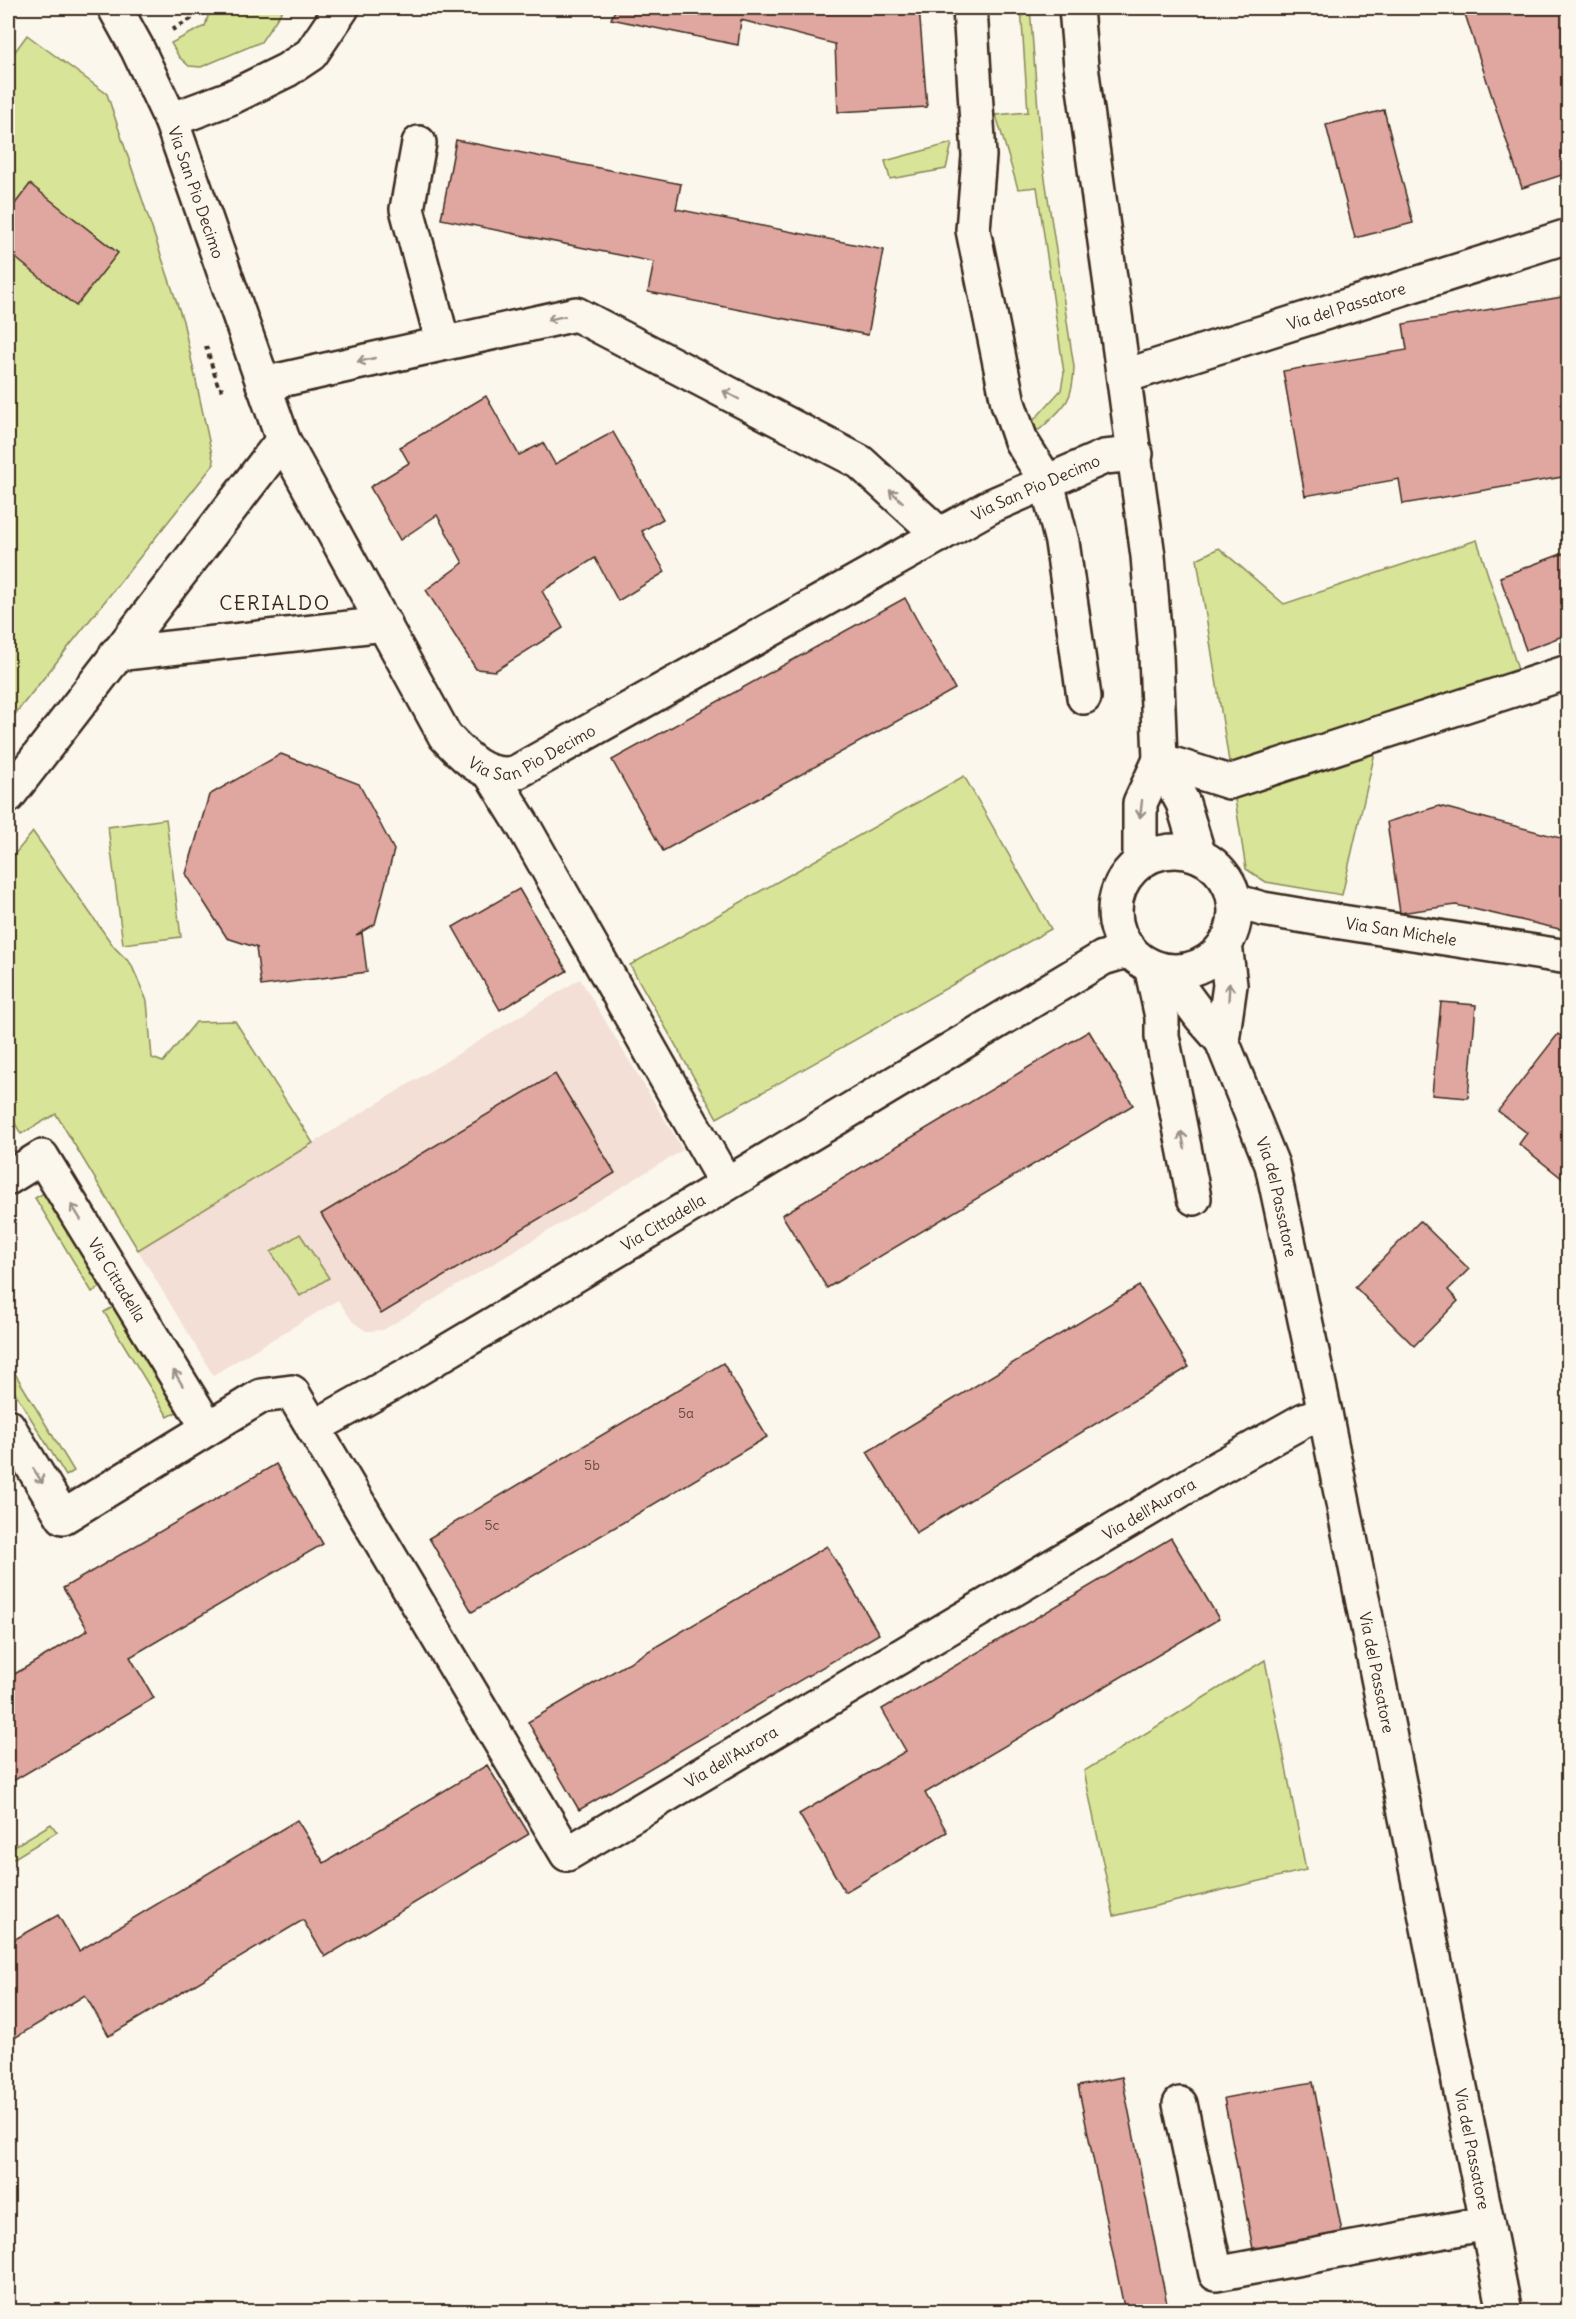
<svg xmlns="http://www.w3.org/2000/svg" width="1576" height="2319" font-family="Delius,sans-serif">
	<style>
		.built { fill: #f3dfd5 }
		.green { fill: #d8e497; stroke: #8a875a; stroke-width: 1.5 }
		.building { fill: #e0a6a0; stroke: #3b2a1e; stroke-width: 1.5 }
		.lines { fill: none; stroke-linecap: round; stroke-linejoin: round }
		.minor-casing { stroke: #3b2a1e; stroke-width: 38 }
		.path { stroke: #3b2a1e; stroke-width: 4; stroke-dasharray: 4.5 4.5; stroke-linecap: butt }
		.minor { stroke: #fbf7ec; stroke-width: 33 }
		.oneway { stroke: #9b9085 }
		.labels { text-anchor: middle; stroke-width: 5; stroke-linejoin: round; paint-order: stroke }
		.number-label { font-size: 14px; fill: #64493e }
		.street-label { font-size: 16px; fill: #3b2a1e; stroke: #fbf7ec }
		.quarter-label { font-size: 20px; letter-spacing: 1.5px; fill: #3b2a1e; stroke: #fbf7ec }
	</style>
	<rect width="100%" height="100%" fill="#fbf7ec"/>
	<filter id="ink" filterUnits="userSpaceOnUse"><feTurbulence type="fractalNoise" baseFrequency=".0167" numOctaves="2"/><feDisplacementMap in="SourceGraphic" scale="12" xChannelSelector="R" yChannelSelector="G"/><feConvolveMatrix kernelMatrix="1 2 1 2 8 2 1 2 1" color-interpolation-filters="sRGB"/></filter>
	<g filter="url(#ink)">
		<!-- built -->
		<path class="built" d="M580 979 683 1150 383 1330 366 1331 353 1322 338 1300 213 1375 138 1250Z"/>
		<!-- green -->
		<g class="green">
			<path d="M207 8H284L261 42 201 67 189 66 179 57 171 43 205 26 209 13Z"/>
			<path d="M1021 8H1030L1042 159 1074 367C1073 403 1064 407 1039 430L1033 429V421L1061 390 1064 373 1037 187 1018 189 996 115 1028 112Z"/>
			<path d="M27 35 107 94 183 321 214 464 8 723V61Z"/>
			<path d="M952 143 946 169 890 179 885 161Z"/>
			<path d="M1477 540 1519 673 1380 731 1342 895 1266 882 1246 869 1197 559 1219 548 1284 604Z"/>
			<path d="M964 776 1051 929 717 1118 630 965Z"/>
			<path d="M166 819 181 937 123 944 108 827Z"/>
			<path d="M33 832 114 947 131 964 147 1001 152 1058 163 1062 196 1022 235 1021 313 1143 138 1250 56 1114 21 1134 8 1111V862Z"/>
			<path d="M44 1193 101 1287 92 1292 35 1198Z"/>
			<path d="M300 1234 329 1278 300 1296 271 1252Z"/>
			<path d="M113 1307 177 1412 168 1417 104 1312Z"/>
			<path d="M8 1362 74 1471 66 1476 8 1381Z"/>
			<path d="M1265 1660 1306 1870 1114 1916 1084 1771Z"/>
			<path d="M51 1824 57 1832 8 1862V1850Z"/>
		</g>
		<!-- building -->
		<g class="building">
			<path d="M616 8H919L927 107 838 112 835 44 741 20 738 45 611 19Z"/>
			<path d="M1463 8H1568V173L1522 188Z"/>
			<path d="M1384 110 1413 223 1355 238 1326 125Z"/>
			<path d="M456 140 681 184 676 209 884 250 868 335 648 292 654 262 441 219Z"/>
			<path d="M30 184 118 253 76 306 8 252V213Z"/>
			<path d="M1568 296V365L1561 367 1568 408V476L1403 504 1399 479 1305 496 1283 371 1407 350 1403 324Z"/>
			<path d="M486 396 519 455 543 443 555 464 613 432 663 519 642 531 665 572 618 601 595 558 542 591 563 628 495 671 476 669 426 590 463 563 437 515 400 540 370 487 409 463 400 447Z"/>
			<path d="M1564 553 1568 564V634L1526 650 1500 577Z"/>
			<path d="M905 598 955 689 663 851 612 760Z"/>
			<path d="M281 754 359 784 394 850 375 924 356 935 362 933 367 972 261 986 256 948H258L227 938 186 874 209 795Z"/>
			<path d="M1439 806 1568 840V931L1456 905 1400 913 1387 822Z"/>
			<path d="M519 889 567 971 500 1010 453 927Z"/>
			<path d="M1441 1002 1476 1005 1468 1098 1432 1095Z"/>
			<path d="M1089 1031 1133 1105 827 1288 782 1215Z"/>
			<path d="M1558 1034 1568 1042V1183L1519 1144 1527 1133 1498 1111Z"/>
			<path d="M555 1074 615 1173 381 1314 321 1214Z"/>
			<path d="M1420 1221 1469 1269 1448 1290 1458 1301 1414 1346 1355 1287Z"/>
			<path d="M1139 1286 1189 1367 916 1533 867 1452Z"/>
			<path d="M723 1363 767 1437 472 1612 429 1538Z"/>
			<path d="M276 1464 323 1544 130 1657 154 1698 8 1784V1678L88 1630 63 1588Z"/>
			<path d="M1171 1538 1219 1619 925 1793 947 1832 845 1892 799 1814 906 1751 882 1709Z"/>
			<path d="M827 1546 879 1634 579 1810 528 1722Z"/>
			<path d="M487 1765 529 1834 325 1957 303 1920 109 2036 85 1995 8 2042V1943L58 1915 79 1951 297 1820 324 1863Z"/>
			<path d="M1122 2077 1168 2309 1156 2312H1125L1078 2086Z"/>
			<path d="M1313 2082 1342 2232 1253 2249 1224 2098Z"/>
		</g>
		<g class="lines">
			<!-- minor casing -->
			<g class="minor-casing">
				<g id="minor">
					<path id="s1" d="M115 8 137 48 171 120 283 440 445 736C463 755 484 779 514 773 519 771 526 767 531 764L991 506 1104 457 1136 454"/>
					<path d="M970 8 979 156 973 230 1008 403 1021 441 1047 482 1062 542 1084 697"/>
					<path d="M1076 8 1081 66 1148 556 1156 655 1160 760 1183 803 1199 856"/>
					<path d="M171 120 230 98 287 70 311 54 342 8"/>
					<path d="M419 143 407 209 443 343"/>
					<path id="s2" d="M1125 376 1568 236"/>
					<path d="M263 384 576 314 860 462 940 535"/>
					<path d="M116 654 385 624"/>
					<path d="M1160 760 1229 782 1568 672"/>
					<path d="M490 772 524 827 726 1184"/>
					<path d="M8 796 283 440"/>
					<circle cx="1175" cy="911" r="60"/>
					<path d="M1140 861V803L1160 760"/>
					<path id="s3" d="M1234 901 1263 909 1322 919 1568 957"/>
					<path d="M1151 966 1162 1017V1036L1194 1198"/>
					<path id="s4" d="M1167 971 1201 1017 1222 1041 1272 1165 1325 1413 1505 2312"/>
					<path d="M1222 1041 1230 985 1225 944"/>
					<path id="s5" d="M8 1178 42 1157 208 1428"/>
					<path id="s6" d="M8 1426 63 1517 261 1396 292 1392 567 1854 1213 1471 1304 1420 1325 1413"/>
					<path id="s7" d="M313 1428 402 1378 532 1301 1103 958 1130 950"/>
					<path d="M1180 2104 1216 2274 1487 2223"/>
				</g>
			</g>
			<!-- path -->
			<g class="path">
				<path d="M172 30 191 19 193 8"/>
				<path d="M206 346 219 389 224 388"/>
			</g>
			<!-- minor -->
			<use href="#minor" class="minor"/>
		</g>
		<!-- one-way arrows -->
		<defs><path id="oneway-shaft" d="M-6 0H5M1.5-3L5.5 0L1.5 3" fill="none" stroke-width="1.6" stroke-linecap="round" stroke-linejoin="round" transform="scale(1.5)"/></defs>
		<g class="oneway">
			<use href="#oneway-shaft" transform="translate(556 318) rotate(168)"/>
			<use href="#oneway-shaft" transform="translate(366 360) rotate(167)"/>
			<use href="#oneway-shaft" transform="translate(731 395) rotate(-152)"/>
			<use href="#oneway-shaft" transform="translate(896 496) rotate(-138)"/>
			<use href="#oneway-shaft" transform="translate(1141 809) rotate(97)"/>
			<use href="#oneway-shaft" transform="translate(1229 992) rotate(-87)"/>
			<use href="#oneway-shaft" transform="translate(1183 1140) rotate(-101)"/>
			<use href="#oneway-shaft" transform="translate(76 1212) rotate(-122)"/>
			<use href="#oneway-shaft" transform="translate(178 1378) rotate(-121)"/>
			<use href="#oneway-shaft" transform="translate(38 1476) rotate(58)"/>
		</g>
	</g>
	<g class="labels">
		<!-- number labels -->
		<g class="number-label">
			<text x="686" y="1418">5a</text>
			<text x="592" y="1470">5b</text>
			<text x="492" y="1530">5c</text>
		</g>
		<!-- street labels -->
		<g class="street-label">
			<text dy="6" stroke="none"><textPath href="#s1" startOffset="202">Via San Pio Decimo</textPath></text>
			<text dy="6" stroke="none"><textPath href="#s2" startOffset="232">Via del Passatore</textPath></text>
			<text dy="6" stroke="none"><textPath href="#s1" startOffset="1479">Via San Pio Decimo</textPath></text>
			<text dy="6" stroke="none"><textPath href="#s1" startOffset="906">Via San Pio Decimo</textPath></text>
			<text dy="6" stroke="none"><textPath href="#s3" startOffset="170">Via San Michele</textPath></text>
			<text dy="6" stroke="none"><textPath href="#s4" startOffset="255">Via del Passatore</textPath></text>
			<text dy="6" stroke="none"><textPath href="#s7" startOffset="406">Via Cittadella</textPath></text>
			<text dy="6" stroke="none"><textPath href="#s5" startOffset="184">Via Cittadella</textPath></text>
			<text dy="6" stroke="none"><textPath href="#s6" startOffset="1584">Via dell'Aurora</textPath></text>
			<text dy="6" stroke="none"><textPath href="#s4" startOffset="741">Via del Passatore</textPath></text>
			<text dy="6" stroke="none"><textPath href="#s6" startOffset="1098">Via dell'Aurora</textPath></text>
			<text dy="6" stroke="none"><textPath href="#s4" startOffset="1227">Via del Passatore</textPath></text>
		</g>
		<!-- quarter labels -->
		<g class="quarter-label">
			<text x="275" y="610">CERIALDO</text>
		</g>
	</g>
	<!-- margin -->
	<rect width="1576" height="2319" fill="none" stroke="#fbf7ec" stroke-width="30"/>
	<rect x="15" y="15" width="1546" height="2289" fill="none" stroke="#3b2a1e" stroke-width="2" filter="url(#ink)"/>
</svg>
